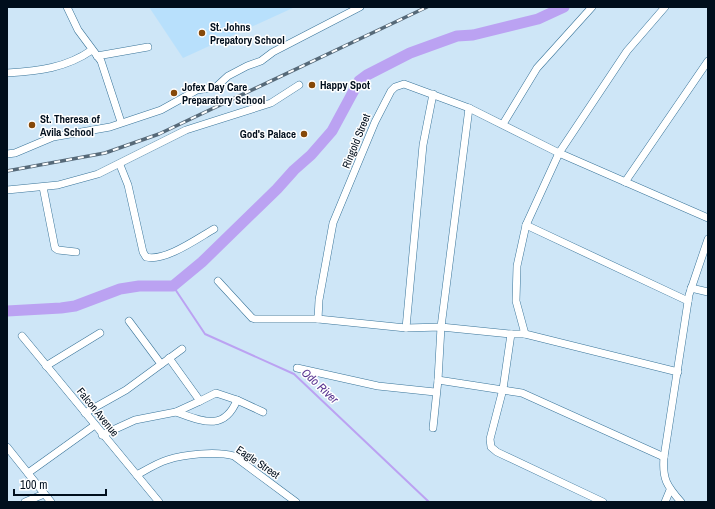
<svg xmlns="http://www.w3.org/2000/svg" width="715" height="509" font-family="'Archivo Narrow',sans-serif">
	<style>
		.built { fill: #b8e0fc }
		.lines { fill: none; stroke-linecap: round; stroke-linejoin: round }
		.stream { stroke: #bba2f2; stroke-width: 2 }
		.river { stroke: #bba2f2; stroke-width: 11 }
		.minor-casing { stroke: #397499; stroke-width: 8 }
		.minor { stroke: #fff; stroke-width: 7 }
		.rail-casing { stroke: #566978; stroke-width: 3.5 }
		.rail { stroke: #fff; stroke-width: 2; stroke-dasharray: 6; stroke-linecap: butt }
		.poi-dot { fill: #864808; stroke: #fff; stroke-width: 1.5 }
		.labels { text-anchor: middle; stroke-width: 3; stroke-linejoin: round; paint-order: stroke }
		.poi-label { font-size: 11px; font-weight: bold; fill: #000e1c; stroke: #fff; text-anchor: start }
		.street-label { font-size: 11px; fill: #000e1c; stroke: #fff }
		.water-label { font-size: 12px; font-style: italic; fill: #593591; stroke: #fff }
	</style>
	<rect width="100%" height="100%" fill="#cee6f7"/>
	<!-- built -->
	<path class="built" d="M149 7H295L183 58Z"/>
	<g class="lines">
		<!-- stream -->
		<path class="stream" d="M173 286 205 334 294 374 429 502"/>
		<!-- river -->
		<path class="river" d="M7 311 61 308 75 306 120 289 139 286H173L202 262 277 189 294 170 311 155 332 131 359 81 367 75 410 53 457 36 473 35 538 19 564 7"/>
		<!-- minor casing -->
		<g class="minor-casing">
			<g id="minor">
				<path d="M67 7 78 30 101 61 121 122"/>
				<path d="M97 56 148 47"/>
				<path d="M7 73C39 71 66 68 92 50"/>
				<path d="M503 124 537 68 592 7"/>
				<path d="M7 154 15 153 53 137 110 127 161 110 197 90 216 87 228 76 247 66 261 61 273 52 360 7"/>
				<path d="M120 165 128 185 143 252 146 257C165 262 198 238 214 229"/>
				<path d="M625 182 708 61"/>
				<path d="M43 187 55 248 58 250 76 252"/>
				<path d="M7 190 58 185 98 174 186 130 271 103 299 85"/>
				<path d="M526 225 688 301"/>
				<path d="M218 281 252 318 255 319H318L406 328 441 327 511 334"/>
				<path d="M691 288 708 292"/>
				<path d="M318 319 319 300 333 223 375 122 391 91 395 87 404 84 469 108 559 153 708 218"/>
				<path d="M129 321 161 364"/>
				<path d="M406 328 423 145 433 94"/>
				<path d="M525 334 678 372"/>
				<path d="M22 336 159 502"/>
				<path d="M46 366 100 333"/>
				<path d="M297 368 378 386 435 392"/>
				<path d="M438 380 522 393 664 457"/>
				<path d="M200 401 216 393 237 400"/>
				<path d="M176 412C202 421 224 432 237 400L263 412"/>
				<path d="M85 413 126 390 182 349"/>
				<path d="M433 428 438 380 441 327 469 108"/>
				<path d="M102 435 135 420 176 412 200 401 169 358"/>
				<path d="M7 447 51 502"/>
				<path d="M28 473 95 425"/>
				<path d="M137 475C146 470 157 463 167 460 185 454 217 451 234 456L296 502"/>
				<path d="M25 502 44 494"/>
				<path d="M603 502 497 452 491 447 490 439 503 389 511 334H525L516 301 517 266 526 225 559 153 627 51 665 7"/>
				<path d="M665 502 670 490"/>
				<path d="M681 502C667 486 662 479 664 457L689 295 708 239"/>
			</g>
		</g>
		<!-- minor -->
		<use href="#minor" class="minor"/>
		<!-- rail casing -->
		<g class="rail-casing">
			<path id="rail" d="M7 171 105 153 159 134 427 7"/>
		</g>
		<!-- rail -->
		<use href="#rail" class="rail"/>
	</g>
	<!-- markers -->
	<g class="poi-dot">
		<circle cx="202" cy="33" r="4"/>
		<circle cx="312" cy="85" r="4"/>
		<circle cx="174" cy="93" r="4"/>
		<circle cx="32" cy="125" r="4"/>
		<circle cx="304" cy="134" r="4"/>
	</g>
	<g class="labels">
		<!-- poi labels -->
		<g class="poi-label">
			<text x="210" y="31">St. Johns<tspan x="210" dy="13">Prepatory School</tspan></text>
			<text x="320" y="89">Happy Spot</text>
			<text x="182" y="91">Jofex Day Care<tspan x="182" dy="13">Preparatory School</tspan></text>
			<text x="40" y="123">St. Theresa of<tspan x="40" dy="13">Avila School</tspan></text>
			<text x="296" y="138" text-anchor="end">God's Palace</text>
		</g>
		<!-- street labels -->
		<g class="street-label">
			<text transform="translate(356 141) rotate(-68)" y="4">Ringold Street</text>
			<text transform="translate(98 412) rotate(51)" y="4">Falcon Avenue</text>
			<text transform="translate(258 462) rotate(34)" y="4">Eagle Street</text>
		</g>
		<!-- water labels -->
		<g class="water-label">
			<text transform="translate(320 386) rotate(43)" y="4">Odo River</text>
		</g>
	</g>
	<!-- border -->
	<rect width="715" height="509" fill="none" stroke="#000e1c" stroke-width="16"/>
	<!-- scale -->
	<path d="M14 489v6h92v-6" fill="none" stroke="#000e1c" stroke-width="2"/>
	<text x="20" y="489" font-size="12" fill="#000e1c" stroke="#ffffff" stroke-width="3" paint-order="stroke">100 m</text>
</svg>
